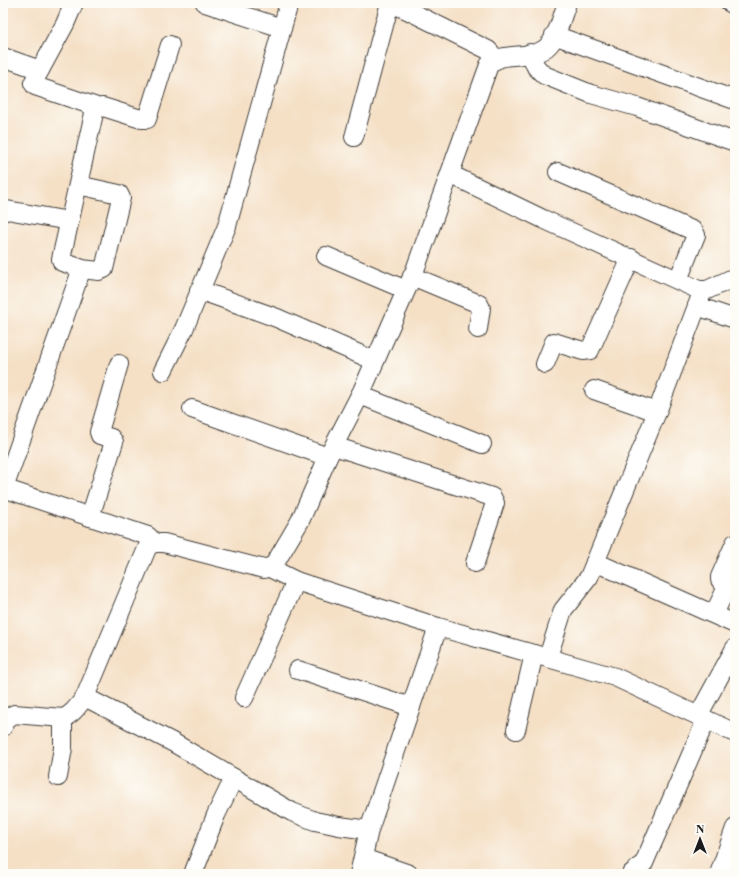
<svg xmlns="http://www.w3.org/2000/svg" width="738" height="877" font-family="'Libre Bodoni',serif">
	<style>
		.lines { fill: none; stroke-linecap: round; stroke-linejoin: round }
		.street-casing { stroke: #3d3936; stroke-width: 20 }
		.street { stroke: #fff; stroke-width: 18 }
	</style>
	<rect width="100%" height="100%" fill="#fdfcf7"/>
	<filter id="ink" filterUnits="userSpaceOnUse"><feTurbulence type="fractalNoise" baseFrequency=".025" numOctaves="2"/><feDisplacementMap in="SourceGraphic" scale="8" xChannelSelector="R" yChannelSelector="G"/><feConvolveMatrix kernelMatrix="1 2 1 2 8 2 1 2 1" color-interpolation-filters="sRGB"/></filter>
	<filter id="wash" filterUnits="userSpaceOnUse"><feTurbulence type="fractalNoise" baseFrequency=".012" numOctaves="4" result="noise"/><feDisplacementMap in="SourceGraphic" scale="16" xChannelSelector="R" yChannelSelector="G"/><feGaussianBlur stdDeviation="0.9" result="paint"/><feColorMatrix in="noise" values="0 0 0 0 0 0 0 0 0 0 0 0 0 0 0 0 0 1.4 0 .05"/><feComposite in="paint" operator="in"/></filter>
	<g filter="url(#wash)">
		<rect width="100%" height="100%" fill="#f5e0c6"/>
	</g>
	<g filter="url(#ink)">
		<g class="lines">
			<!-- street casing -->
			<g class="street-casing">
				<g id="street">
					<path d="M205 3 282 28"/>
					<path d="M390 3 407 10 488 50 496 59"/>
					<path d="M730 3 735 5"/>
					<path d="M554 35 735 100"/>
					<path d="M530 53 536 67 544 75 591 94 637 107 735 142"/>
					<path d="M3 57 40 70"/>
					<path d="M94 108 103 107 141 119H147L170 45"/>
					<path d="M354 137 390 3"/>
					<path d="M558 172 694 231 696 235 678 280"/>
					<path d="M450 174 543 219 699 290H707L735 277"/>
					<path d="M78 185 119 194 121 198 104 269 99 271 81 269"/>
					<path d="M3 212 7 210 69 221"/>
					<path d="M326 256 406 290"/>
					<path d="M412 276 479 304 481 308 478 329"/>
					<path d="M199 290 277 318 375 361"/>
					<path d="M697 306 735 319"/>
					<path d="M545 364 554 342 583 351 590 350 631 258"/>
					<path d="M163 371 184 329 227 226 289 3"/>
					<path d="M594 390 657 412"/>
					<path d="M360 395 482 444"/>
					<path d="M192 409 328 457"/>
					<path d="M334 446 492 497 495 503 475 563"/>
					<path d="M3 488 148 536 155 543"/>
					<path d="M3 491 81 271 80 268 62 262 61 259 95 109 94 106 35 86 33 83 65 24 74 3"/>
					<path d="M90 517 114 442 111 438 100 435 99 432 119 364"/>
					<path d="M595 562 735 624"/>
					<path d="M270 568 296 581 438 627 615 677 735 733"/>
					<path d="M714 614 727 587 720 580V577L735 543"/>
					<path d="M548 657 563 610 589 577 657 412 703 290"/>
					<path d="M298 670 411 707"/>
					<path d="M85 697 174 743 292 812 315 821 339 826 369 830"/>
					<path d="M244 698 296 581"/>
					<path d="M698 716 735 648"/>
					<path d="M3 727 8 718 14 714 63 718C73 714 78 706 85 697L148 546 155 543H164L264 569 274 565 300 521 328 457 362 391 415 270 489 65C503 49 534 62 549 45 558 35 562 16 567 3"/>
					<path d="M516 730 534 654"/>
					<path d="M58 777 63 748V718"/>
					<path d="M363 858 409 874"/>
					<path d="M193 874 216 815 234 778"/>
					<path d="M359 874 369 830 438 627"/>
					<path d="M631 874 644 863 706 720"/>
					<path d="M719 874 735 828"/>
				</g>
			</g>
			<!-- street -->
			<use href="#street" class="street"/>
		</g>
	</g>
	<!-- margin -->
	<rect width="738" height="877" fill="none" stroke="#fdfcf7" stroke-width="16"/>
	<!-- north arrow -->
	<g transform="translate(700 839)" stroke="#fdfcf7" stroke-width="3" paint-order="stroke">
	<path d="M0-3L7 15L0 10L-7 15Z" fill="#1c1c1c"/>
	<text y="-6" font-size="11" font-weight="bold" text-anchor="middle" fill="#1c1c1c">N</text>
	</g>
</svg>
